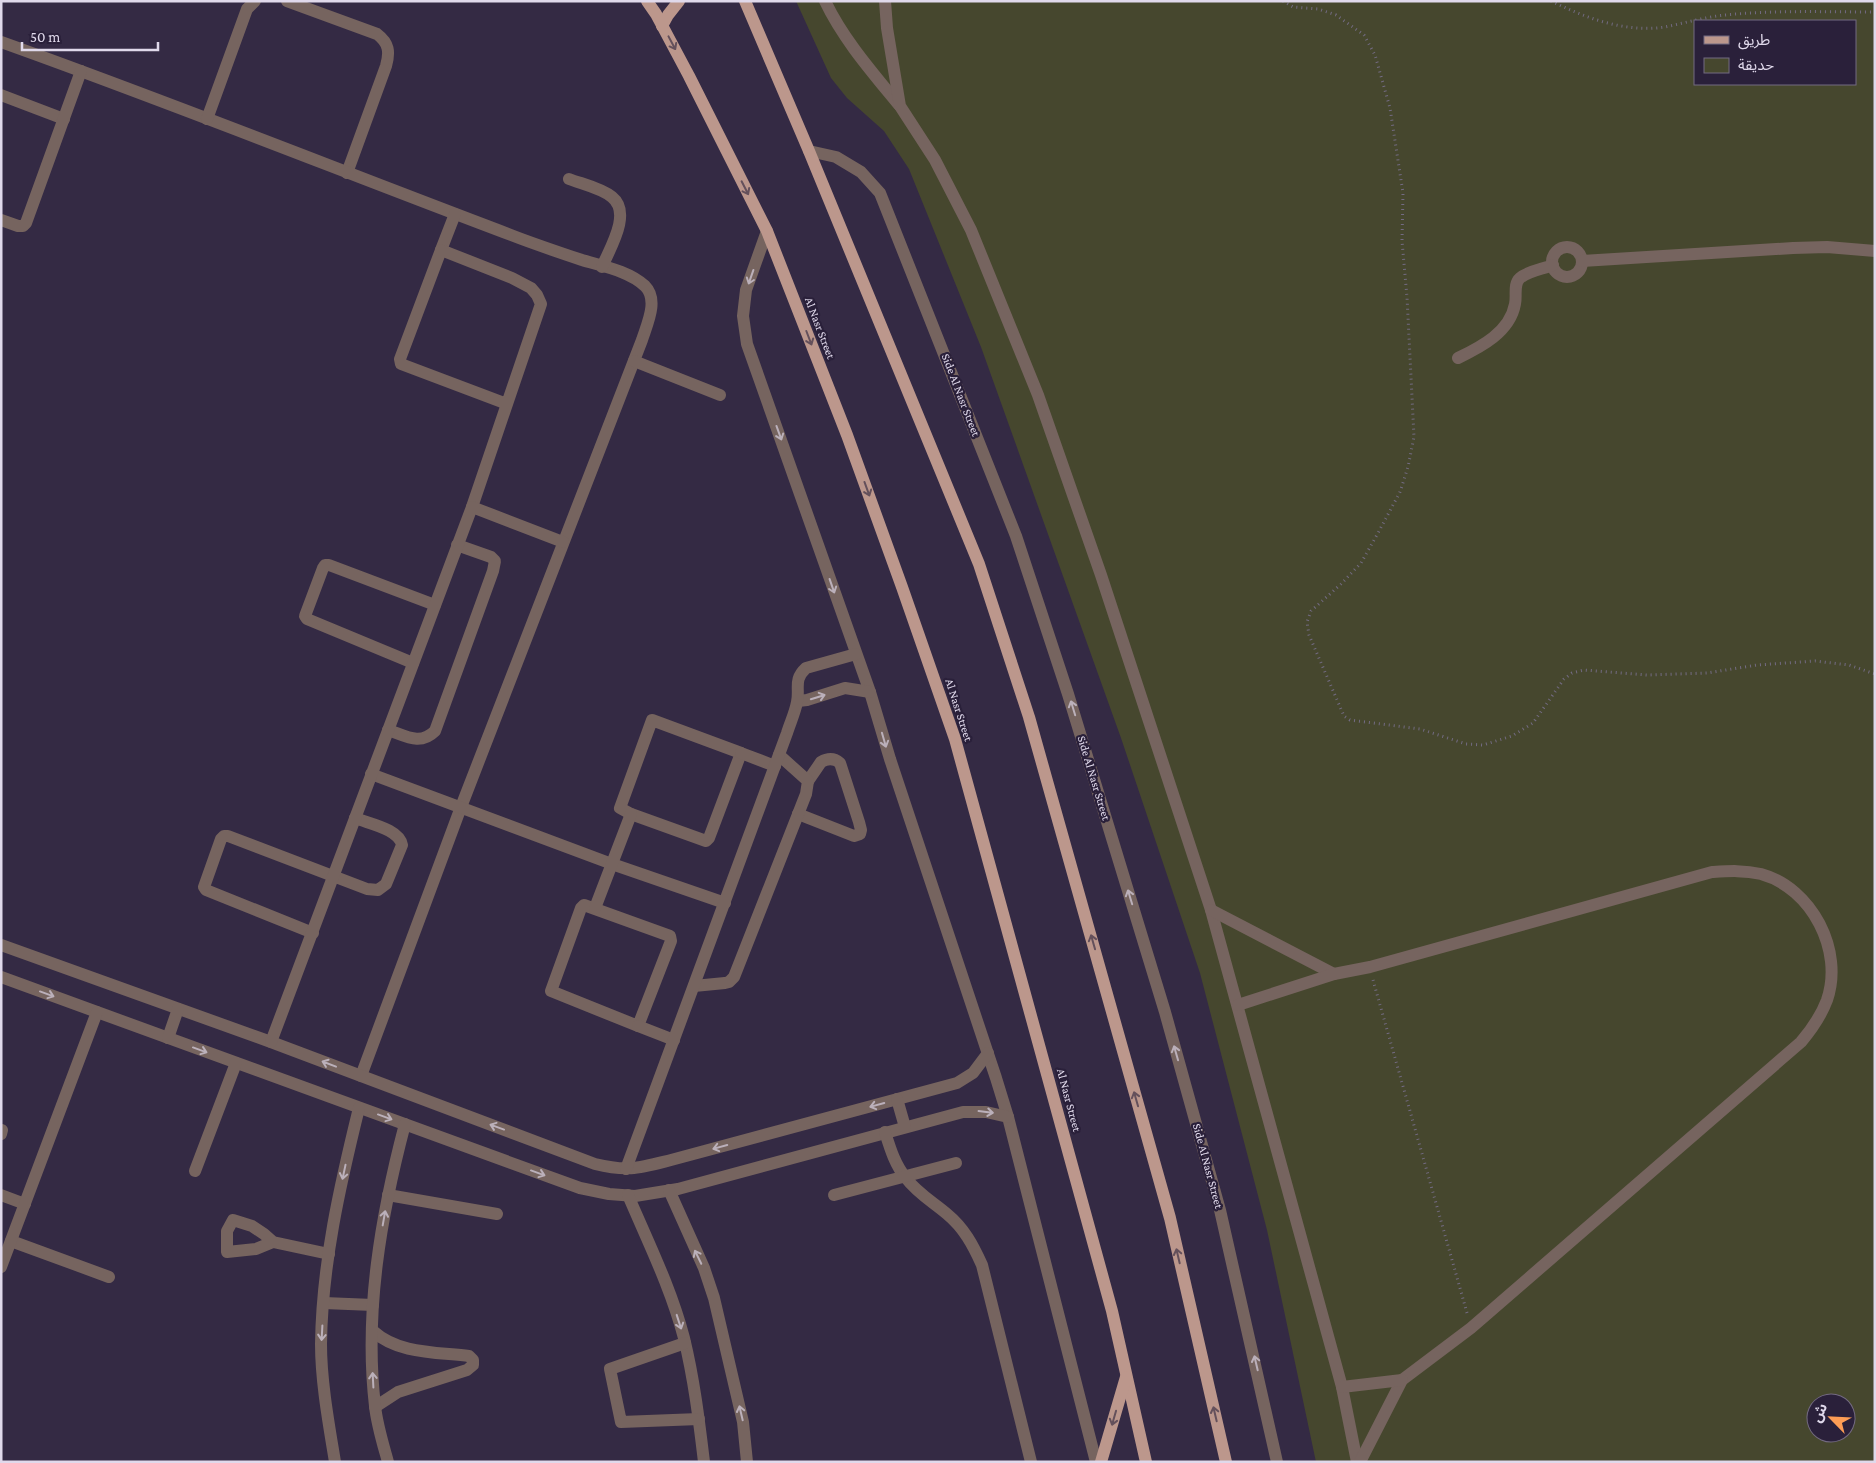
<svg xmlns="http://www.w3.org/2000/svg" width="1876" height="1463" font-family="'Crimson Pro','Noto Sans Arabic',serif">
	<style>
		.green { fill: #46472e; fill-rule: evenodd }
		.lines { fill: none; stroke-linecap: round; stroke-linejoin: round }
		.path { stroke: #736b82; stroke-width: 3; stroke-dasharray: 1 4; stroke-linecap: butt }
		.minor { stroke: #76645f; stroke-width: 12 }
		.major { stroke: #bc978c; stroke-width: 12 }
		.oneway { stroke: #64505b }
		.oneway2 { stroke: #bbb0ba }
		.labels { text-anchor: middle; stroke-width: 4.5; stroke-linejoin: round; paint-order: stroke }
		.street-label { font-size: 12px; fill: #e0d9eb; stroke: #2a203a }
	</style>
	<rect width="100%" height="100%" fill="#342a44"/>
	<!-- green -->
	<path class="green" d="M796 1H1875V1462H1316L1267 1230 1200 973 1121 738 981 347 909 169 884 131 847 98 831 78ZM1695 21H1855V84H1695ZM1816 1403H1846V1433H1816Z"/>
	<g class="lines">
		<!-- path -->
		<g class="path">
			<path d="M1283 1 1293 7 1318 9 1336 15 1364 35 1375 55 1390 108 1403 193 1402 241 1407 297 1414 437 1408 467 1400 492 1378 533 1361 563 1341 584 1311 611 1307 622 1309 635 1344 716 1350 720 1420 729 1466 744 1483 745 1512 736 1533 723 1564 679 1572 673 1584 670 1647 675 1707 673 1757 665 1815 661 1849 665 1875 674"/>
			<path d="M1551 1C1586 18 1625 33 1665 27 1685 23 1705 17 1725 15 1775 10 1825 12 1875 12"/>
			<path d="M1373 980 1467 1313"/>
		</g>
		<!-- minor -->
		<g class="minor">
			<path d="M287 1 377 34C389 43 390 52 386 66L347 173"/>
			<path d="M825 1C843 39 872 72 899 105"/>
			<path d="M885 1 887 28 900 106 935 160 971 230 1038 395 1101 575 1211 910 1342 1387 1357 1462"/>
			<path d="M1 42C172 103 341 171 511 235 534 244 558 252 582 260 602 266 629 271 645 286 659 300 647 324 642 340L461 807 361 1076"/>
			<path d="M1 95 64 119"/>
			<path d="M207 119 247 9 255 1"/>
			<path d="M809 151 836 157 861 172 880 193 1016 536 1068 694 1165 1012 1220 1210 1277 1462"/>
			<path d="M569 179C582 184 601 188 612 197 632 213 610 248 602 267"/>
			<path d="M1 220 18 226H23L26 223 81 71"/>
			<path d="M767 231 746 290 743 316 747 344 870 692 890 759 996 1078 1008 1117 1096 1462"/>
			<circle cx="1567" cy="262" r="15"/>
			<path d="M441 250 455 214"/>
			<path d="M1582 261 1793 248 1827 247 1875 251"/>
			<path d="M1458 358C1481 347 1510 332 1515 304 1517 296 1513 284 1520 278 1528 271 1543 269 1553 265"/>
			<path d="M634 361 720 395"/>
			<path d="M472 507 541 304 537 295 531 288 512 278 441 250 400 359 401 364 507 404"/>
			<path d="M413 663 307 619 305 616 323 568 325 565H329L435 605"/>
			<path d="M798 701 807 700 845 688 870 692"/>
			<path d="M652 720 741 753 709 838 706 841 631 814 620 808Z"/>
			<path d="M388 730C406 736 420 746 435 731L493 571 495 561 491 557 457 545"/>
			<path d="M741 753 775 766"/>
			<path d="M371 774 612 864 725 903"/>
			<path d="M798 814 854 836 860 834 861 830 859 822 840 763C834 758 828 758 821 762L808 781"/>
			<path d="M584 905 670 936 671 941 638 1026 551 991 581 908Z"/>
			<path d="M595 908 631 814"/>
			<path d="M1211 910 1334 974"/>
			<path d="M313 933 206 890 204 887 221 839 224 836H228L367 889 378 890 386 884 402 845C399 829 370 824 355 818"/>
			<path d="M1 945 271 1042 595 1164C628 1172 639 1168 671 1160L957 1083 973 1073 988 1053"/>
			<path d="M1 977 580 1188 609 1194 635 1196 678 1189 963 1112H986L1008 1117"/>
			<path d="M694 986 725 983 729 982 734 977 806 794 808 781 779 755"/>
			<path d="M1238 1005 1334 974 1370 967 1712 872C1729 871 1744 870 1761 874 1812 888 1844 951 1827 1000 1821 1016 1812 1029 1801 1042L1471 1328 1402 1380 1360 1462"/>
			<path d="M638 1026 674 1040"/>
			<path d="M168 1038 178 1009"/>
			<path d="M271 1042 472 507 563 542"/>
			<path d="M897 1099 905 1127"/>
			<path d="M885 1132C890 1148 895 1165 906 1178 917 1193 933 1202 947 1214 964 1228 973 1245 982 1265L1031 1462"/>
			<path d="M1 1134 2 1130"/>
			<path d="M626 1169 787 733C790 723 795 713 797 702 800 688 793 680 806 668L856 654"/>
			<path d="M195 1171 236 1063"/>
			<path d="M669 1190 704 1268 714 1298 743 1422 747 1462"/>
			<path d="M1 1195 25 1204"/>
			<path d="M388 1195 497 1214"/>
			<path d="M628 1195C648 1242 671 1288 684 1338 694 1379 699 1420 704 1462"/>
			<path d="M834 1195 956 1163"/>
			<path d="M11 1241 109 1277"/>
			<path d="M273 1242 256 1249 227 1252V1231L233 1220 252 1226 264 1234 273 1242 329 1254"/>
			<path d="M1 1267 97 1012"/>
			<path d="M324 1303 373 1305"/>
			<path d="M373 1331C398 1354 436 1352 469 1356L473 1360V1365L467 1370 398 1392 375 1407"/>
			<path d="M685 1343 610 1369 621 1422 699 1419"/>
			<path d="M1342 1387 1402 1380"/>
			<path d="M335 1462C329 1425 321 1382 321 1344 322 1264 340 1185 359 1108"/>
			<path d="M388 1462C383 1444 377 1425 375 1406 364 1312 381 1215 405 1124"/>
		</g>
		<!-- major -->
		<g class="major">
			<path d="M647 1 656 14 689 76 767 231 847 435 902 587 955 739 1112 1311 1146 1462"/>
			<path d="M745 1 809 151 979 564 1029 717 1170 1218 1226 1462"/>
			<path d="M662 26 668 15 679 1"/>
			<path d="M1101 1462 1126 1377"/>
		</g>
	</g>
	<!-- one-way arrows -->
	<defs><path id="oneway-shaft" d="M-6 0H5M1.5-3L5.5 0L1.5 3" fill="none" stroke-width="1.6" stroke-linecap="round" stroke-linejoin="round" transform="scale(1.25)"/></defs>
	<g class="oneway">
		<use href="#oneway-shaft" transform="translate(672 43) rotate(62)"/>
		<use href="#oneway-shaft" transform="translate(745 188) rotate(63)"/>
		<use href="#oneway-shaft" transform="translate(809 338) rotate(69)"/>
		<use href="#oneway-shaft" transform="translate(867 489) rotate(70)"/>
		<use href="#oneway-shaft" transform="translate(1093 942) rotate(-106)"/>
		<use href="#oneway-shaft" transform="translate(1136 1099) rotate(-106)"/>
		<use href="#oneway-shaft" transform="translate(1178 1256) rotate(-103)"/>
		<use href="#oneway-shaft" transform="translate(1215 1414) rotate(-103)"/>
		<use href="#oneway-shaft" transform="translate(1114 1418) rotate(106)"/>
	</g>
	<g class="oneway2">
		<use href="#oneway-shaft" transform="translate(751 277) rotate(109)"/>
		<use href="#oneway-shaft" transform="translate(779 433) rotate(70)"/>
		<use href="#oneway-shaft" transform="translate(832 586) rotate(71)"/>
		<use href="#oneway-shaft" transform="translate(818 697) rotate(-17)"/>
		<use href="#oneway-shaft" transform="translate(1073 708) rotate(-107)"/>
		<use href="#oneway-shaft" transform="translate(884 740) rotate(74)"/>
		<use href="#oneway-shaft" transform="translate(1130 897) rotate(-107)"/>
		<use href="#oneway-shaft" transform="translate(47 994) rotate(20)"/>
		<use href="#oneway-shaft" transform="translate(200 1050) rotate(20)"/>
		<use href="#oneway-shaft" transform="translate(1176 1053) rotate(-106)"/>
		<use href="#oneway-shaft" transform="translate(329 1064) rotate(-159)"/>
		<use href="#oneway-shaft" transform="translate(877 1105) rotate(165)"/>
		<use href="#oneway-shaft" transform="translate(986 1112) rotate(7)"/>
		<use href="#oneway-shaft" transform="translate(385 1117) rotate(20)"/>
		<use href="#oneway-shaft" transform="translate(497 1127) rotate(-160)"/>
		<use href="#oneway-shaft" transform="translate(720 1147) rotate(165)"/>
		<use href="#oneway-shaft" transform="translate(344 1172) rotate(102)"/>
		<use href="#oneway-shaft" transform="translate(538 1173) rotate(20)"/>
		<use href="#oneway-shaft" transform="translate(384 1218) rotate(-80)"/>
		<use href="#oneway-shaft" transform="translate(698 1257) rotate(-116)"/>
		<use href="#oneway-shaft" transform="translate(679 1322) rotate(72)"/>
		<use href="#oneway-shaft" transform="translate(322 1333) rotate(93)"/>
		<use href="#oneway-shaft" transform="translate(1256 1363) rotate(-103)"/>
		<use href="#oneway-shaft" transform="translate(373 1380) rotate(-93)"/>
		<use href="#oneway-shaft" transform="translate(741 1413) rotate(-103)"/>
	</g>
	<g class="labels">
		<!-- street labels -->
		<g class="street-label">
			<text transform="translate(820 328) rotate(69)" y="4">Al Nasr Street</text>
			<text transform="translate(961 395) rotate(69)" y="4">Side Al Nasr Street</text>
			<text transform="translate(959 710) rotate(72)" y="4">Al Nasr Street</text>
			<text transform="translate(1094 778) rotate(73)" y="4">Side Al Nasr Street</text>
			<text transform="translate(1069 1100) rotate(75)" y="4">Al Nasr Street</text>
			<text transform="translate(1208 1166) rotate(75)" y="4">Side Al Nasr Street</text>
		</g>
	</g>
	<!-- border -->
	<rect width="1876" height="1463" fill="none" stroke="#e0d9eb" stroke-width="5"/>
	<!-- legend -->
	<rect x="1694" y="20" width="162" height="65" fill="#2a203a" stroke="#736a81"/>
	<rect x="1704" y="36" width="25" height="8" fill="#bc978c" stroke="#736a81"/>
	<text x="1738" y="45" font-size="15" fill="#e0d9eb">طريق</text>
	<rect x="1704" y="58" width="25" height="15" fill="#46472e" stroke="#736a81"/>
	<text x="1738" y="70" font-size="15" fill="#e0d9eb">حديقة</text>
	<!-- north arrow -->
	<g transform="translate(1831 1418) rotate(294)"><circle r="24" fill="#2a203a" stroke="#736a81"/>
	<path d="M0-4L9 19L0 12L-9 19Z" fill="#fd9d55"/>
	<text y="-8" font-size="14" font-weight="bold" text-anchor="middle" fill="#e0d9eb">ش</text>
	</g>
	<!-- scale -->
	<path d="M22 42v8h136v-8" fill="none" stroke="#e0d9eb" stroke-width="2.5"/>
	<text x="30" y="42" font-size="15" fill="#e0d9eb" stroke="#2a203a" stroke-width="4" paint-order="stroke">50 m</text>
</svg>
